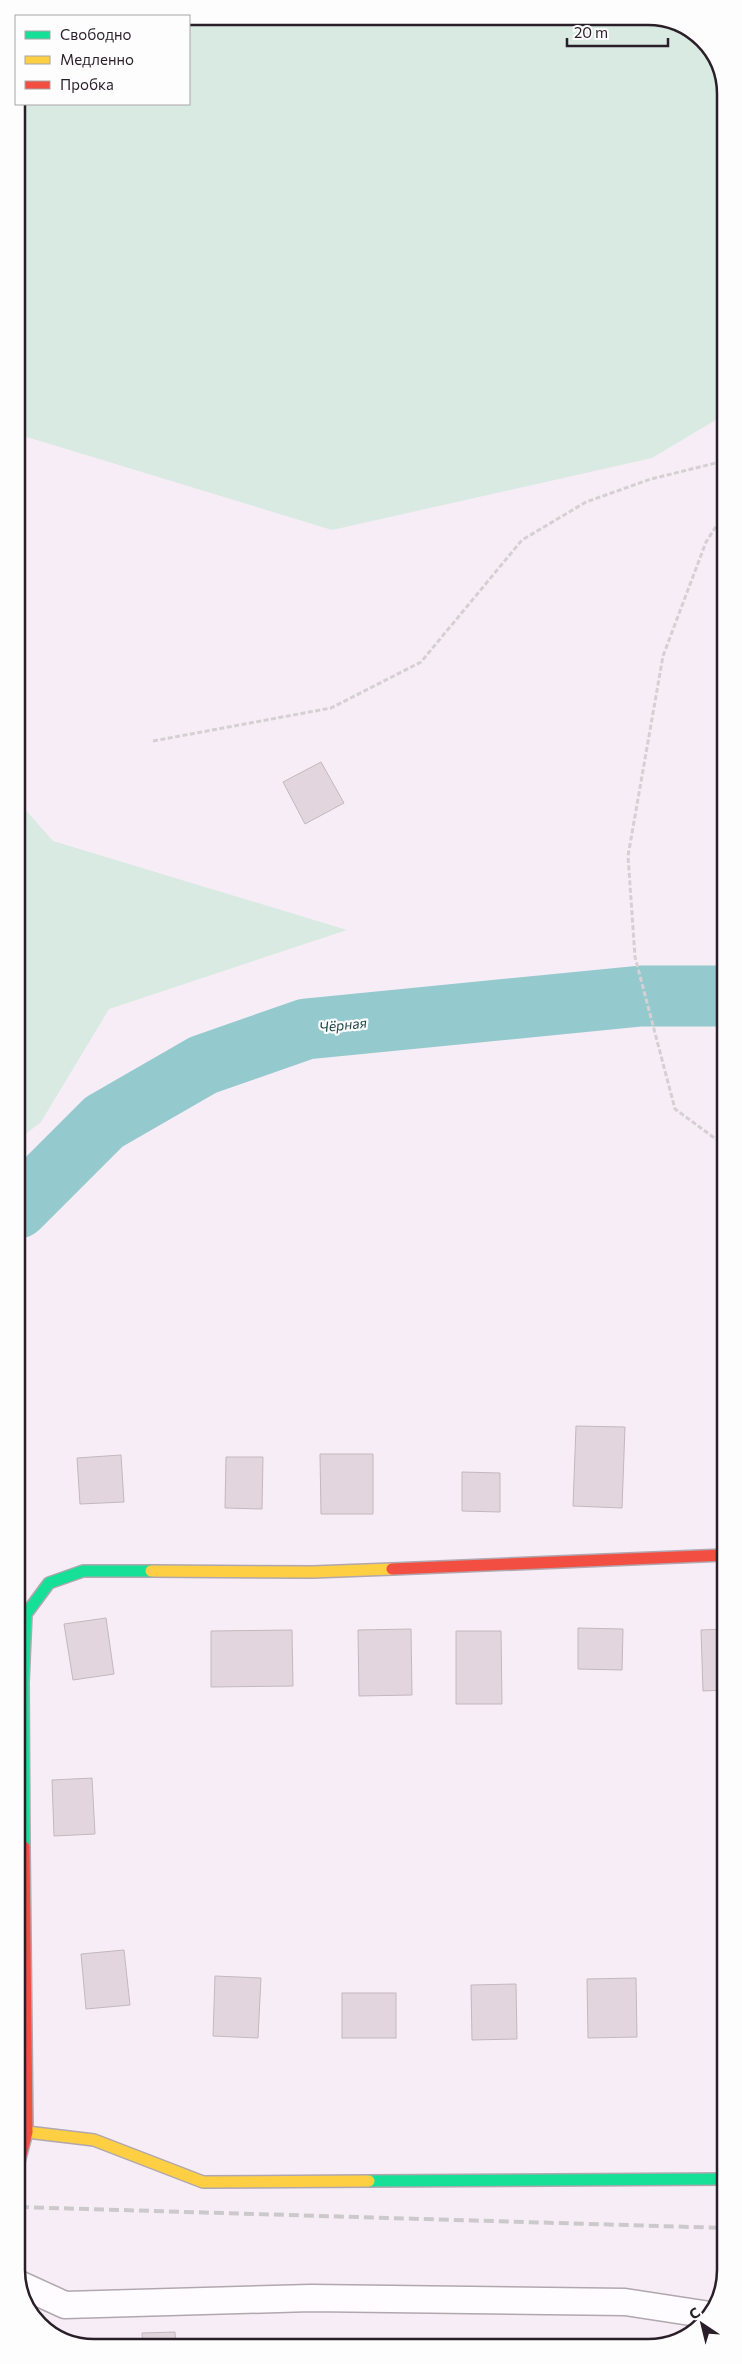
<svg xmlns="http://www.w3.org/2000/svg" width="742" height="2364" font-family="Commissioner,sans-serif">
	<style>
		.green { fill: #d8eae1 }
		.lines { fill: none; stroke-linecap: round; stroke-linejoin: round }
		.river { stroke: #94c9ce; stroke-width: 61 }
		.building { fill: #e3d5dd; stroke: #c3b8be }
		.street-casing { stroke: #b0a7af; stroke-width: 29 }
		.fast-casing { stroke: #b0a7af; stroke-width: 14 }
		.slow-casing { stroke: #b0a7af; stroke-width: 14 }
		.jam-casing { stroke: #b0a7af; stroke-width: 14 }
		.path { stroke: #d4d0d3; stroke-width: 3; stroke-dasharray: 5 2.5; stroke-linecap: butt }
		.street { stroke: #fefcfe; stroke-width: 26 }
		.fast { stroke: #16e098; stroke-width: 11 }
		.slow { stroke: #ffcf43; stroke-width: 11 }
		.jam { stroke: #f24e42; stroke-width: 11 }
		.rail { stroke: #ccc9cc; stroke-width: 4; stroke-dasharray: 10 5; stroke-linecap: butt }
		.labels { text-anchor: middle; stroke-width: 4.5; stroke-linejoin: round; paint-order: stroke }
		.water-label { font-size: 14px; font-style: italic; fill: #1c4344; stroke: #fdfdfd }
		.rim { fill: none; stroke: #2a1f29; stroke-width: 2.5 }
	</style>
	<rect width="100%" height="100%" fill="#f7edf6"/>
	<!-- green -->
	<g class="green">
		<path d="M189 16H653L699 35 723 74 724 415 652 458 332 530 17 434 16 104H189Z"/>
		<path d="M17 800 53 841 347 930 109 1009 41 1122 18 1140 17 991 22 986 17 981Z"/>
	</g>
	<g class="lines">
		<!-- river -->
		<path class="river" d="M18 1208 104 1122 203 1065 306 1029 641 996H724"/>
	</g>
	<!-- building -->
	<g class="building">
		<path d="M321 762 344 803 305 824 283 782Z"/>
		<path d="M576 1426 625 1427 622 1508 573 1506Z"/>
		<path d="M320 1454H373V1514H321Z"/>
		<path d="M121 1455 124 1502 80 1504 77 1458Z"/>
		<path d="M717 1456H725V1497L718 1498Z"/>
		<path d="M226 1457H263L262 1509 225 1508Z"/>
		<path d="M462 1472 500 1473V1512L462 1511Z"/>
		<path d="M106 1618 114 1674 73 1680 64 1624Z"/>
		<path d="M578 1628 623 1629 622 1670 578 1669Z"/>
		<path d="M411 1629 412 1695 359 1696 358 1630Z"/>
		<path d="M725 1629V1690L703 1691 701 1630Z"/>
		<path d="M292 1630 293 1686 211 1687V1631Z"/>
		<path d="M456 1631H501L502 1704H456Z"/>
		<path d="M92 1778 95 1834 54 1836 52 1780Z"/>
		<path d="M124 1950 130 2005 86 2009 81 1954Z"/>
		<path d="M215 1976 261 1978 258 2038 213 2036Z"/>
		<path d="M636 1978 637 2037 588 2038 587 1979Z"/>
		<path d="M516 1984 517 2039 472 2040 471 1985Z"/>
		<rect x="342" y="1993" width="54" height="45"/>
		<path d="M175 2332 176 2347H143L142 2333Z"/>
	</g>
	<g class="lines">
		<!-- street casing -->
		<g class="street-casing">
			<path id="street" d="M19 2284 65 2305 311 2298 625 2302 710 2315"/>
		</g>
		<!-- fast casing -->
		<g class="fast-casing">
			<g id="fast">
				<path d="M24 1847 23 1683 26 1614 49 1583 83 1571H151"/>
				<path d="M369 2181 726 2179"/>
			</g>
		</g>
		<!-- slow casing -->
		<g class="slow-casing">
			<g id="slow">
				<path d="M151 1571 313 1572 392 1569"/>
				<path d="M19 2134 27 2132 94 2140 203 2182 369 2181"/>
			</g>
		</g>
		<!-- jam casing -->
		<g class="jam-casing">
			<g id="jam">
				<path d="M392 1569 725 1555"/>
				<path d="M19 2162 27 2132 24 1847"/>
			</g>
		</g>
		<!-- path -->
		<g class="path">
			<path d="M724 514 706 542 663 656 628 856 635 957 675 1109 724 1145"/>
			<path d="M153 741 331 708 421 662 522 540 586 502 651 479 724 461"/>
		</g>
		<!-- street -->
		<use href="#street" class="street"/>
		<!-- fast -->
		<use href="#fast" class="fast"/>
		<!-- slow -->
		<use href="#slow" class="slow"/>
		<!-- jam -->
		<use href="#jam" class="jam"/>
		<!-- rail -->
		<path class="rail" d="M19 2207 726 2228"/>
	</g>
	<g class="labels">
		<!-- water labels -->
		<g class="water-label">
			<text transform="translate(343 1025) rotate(-6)" y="5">Чёрная</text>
		</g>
	</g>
	<!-- crop -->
	<path d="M0 0H742V2364H0ZM94 25H648A69 69 0 0 1 717 94V2270A69 69 0 0 1 648 2339H94A69 69 0 0 1 25 2270V94A69 69 0 0 1 94 25Z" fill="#fdfdfd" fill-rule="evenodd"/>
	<path class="rim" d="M94 25H648A69 69 0 0 1 717 94V2270A69 69 0 0 1 648 2339H94A69 69 0 0 1 25 2270V94A69 69 0 0 1 94 25Z"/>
	<!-- legend -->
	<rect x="15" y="15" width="175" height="90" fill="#fdfdfd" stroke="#a9a4a8"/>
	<rect x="25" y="31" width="25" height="8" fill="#16e098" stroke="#a9a4a8"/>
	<text x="60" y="40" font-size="15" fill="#2a1f29">Свободно</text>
	<rect x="25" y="56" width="25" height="8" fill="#ffcf43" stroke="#a9a4a8"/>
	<text x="60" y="65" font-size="15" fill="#2a1f29">Медленно</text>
	<rect x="25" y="81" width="25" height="8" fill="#f24e42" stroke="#a9a4a8"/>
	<text x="60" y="90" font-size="15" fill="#2a1f29">Пробка</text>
	<!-- north arrow -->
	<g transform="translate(702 2324) rotate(325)" stroke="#fdfdfd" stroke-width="4" paint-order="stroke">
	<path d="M0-4L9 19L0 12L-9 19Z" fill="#2a1f29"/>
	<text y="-8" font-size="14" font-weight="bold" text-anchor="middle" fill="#2a1f29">С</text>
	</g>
	<!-- scale -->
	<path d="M567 38v8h101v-8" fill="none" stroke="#2a1f29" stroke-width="2.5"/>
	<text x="574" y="38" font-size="15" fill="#2a1f29" stroke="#fdfdfd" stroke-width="4" paint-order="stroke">20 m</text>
</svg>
